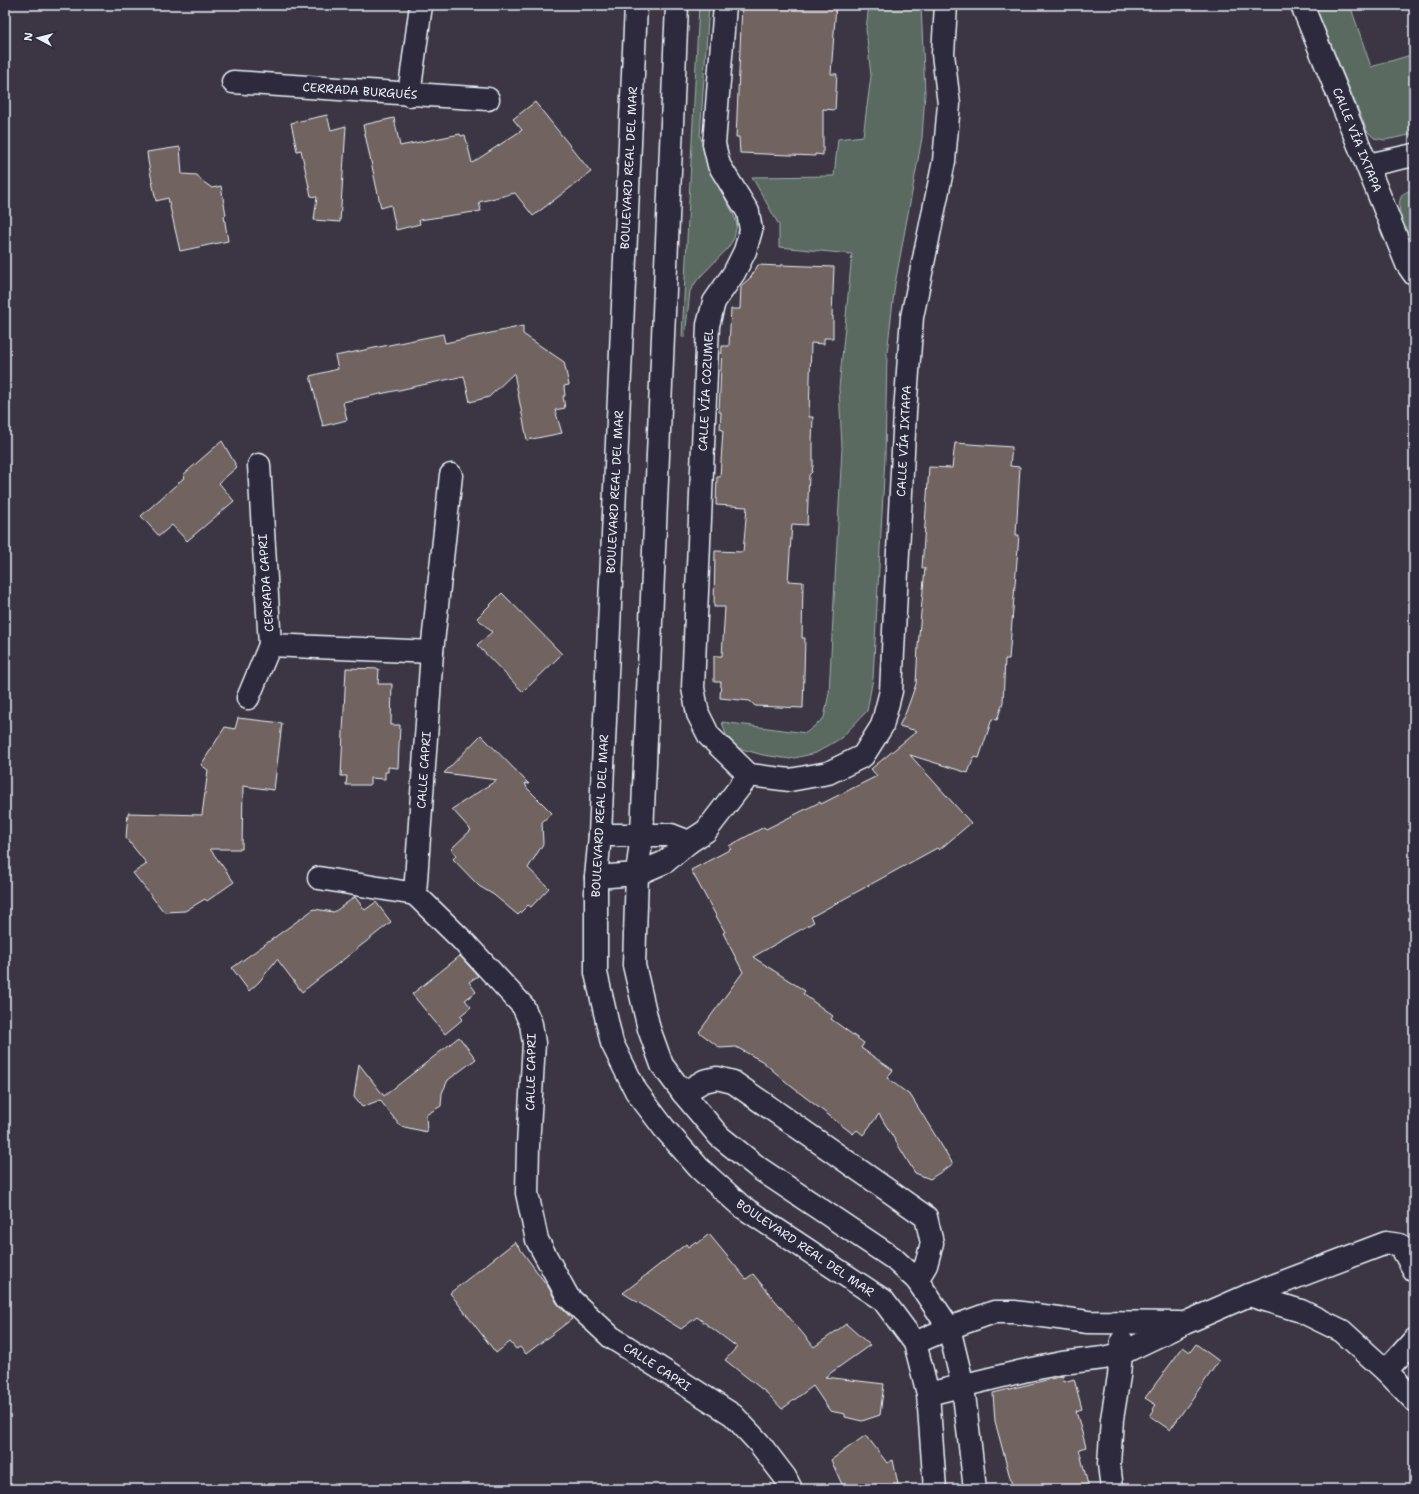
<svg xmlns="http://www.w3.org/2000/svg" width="1419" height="1494" font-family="'Shantell Sans',sans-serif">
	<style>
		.green { fill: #5a6a61; stroke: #a1aeac }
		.building { fill: #71645f; stroke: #e8f1f8 }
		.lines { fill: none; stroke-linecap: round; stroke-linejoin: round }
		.minor-casing { stroke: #e8f1f8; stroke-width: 25 }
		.tertiary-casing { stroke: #e8f1f8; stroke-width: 25 }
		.minor { stroke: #2f2a3d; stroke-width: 22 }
		.tertiary { stroke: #2f2a3d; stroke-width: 22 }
		.labels { text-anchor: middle; stroke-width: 3; stroke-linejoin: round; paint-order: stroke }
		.street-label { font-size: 12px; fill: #e8f1f8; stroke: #2f2a3d }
	</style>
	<rect width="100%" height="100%" fill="#3c3644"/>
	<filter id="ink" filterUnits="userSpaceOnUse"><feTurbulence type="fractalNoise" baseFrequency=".025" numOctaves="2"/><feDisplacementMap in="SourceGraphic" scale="8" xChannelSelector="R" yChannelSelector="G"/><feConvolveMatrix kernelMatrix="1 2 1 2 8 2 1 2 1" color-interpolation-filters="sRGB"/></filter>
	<g filter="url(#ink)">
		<!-- green -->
		<g class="green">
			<path d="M699 5H709L700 136 710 171 733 213 737 224 734 238 728 248 698 279 690 291 685 337H682Z"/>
			<path d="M869 5H921L925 93 922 138 895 284 887 353 885 458 873 678 867 711 841 738 816 753 790 759 763 755 738 748 726 735 722 722 806 733 824 718 829 693 842 448 839 388 852 254 779 247V225L752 177 834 176 838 139 863 136 871 76 866 29Z"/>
			<path d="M1315 5H1350L1371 67 1414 54V134L1385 140 1374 138 1367 131Z"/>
			<path d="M1414 188V251C1409 237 1392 207 1403 194 1406 192 1411 190 1414 188Z"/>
		</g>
		<!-- building -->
		<g class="building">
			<path d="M742 5H836L831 74H837L835 110 823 109V155L815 154V156L740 153 739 137H736Z"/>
			<path d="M535 102 591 172 533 216 515 193 479 202 481 211 419 220 420 224 396 230 391 205 381 208 363 125 394 118 400 146 460 134 461 136 465 135 472 163 522 130 513 119Z"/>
			<path d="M327 115 331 130 346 126 340 222 314 220 317 197 311 196 301 150 297 151 291 123Z"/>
			<path d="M180 147 182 174 197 175 202 181 212 188 221 186 226 215 224 216 228 241 180 251 168 198 156 201 148 161 147 152Z"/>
			<path d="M758 265 781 266V265L834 267 832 316H833V338H824V344L811 343 809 417H813L812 442H813V466L812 472 809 475 807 525 792 524 788 581 803 582 802 638H805L803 708 755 706 750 701 720 698 721 682H714V656H722L725 607H714L715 551 743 552 747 507 716 505 717 477H720L723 430 720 429 721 412H719L722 346H729L731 309H740L741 286 751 277Z"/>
			<path d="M523 326V334L564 362 569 385 564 386 565 396H563L565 408 555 410 562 433 527 440 514 373 489 397 470 402 464 376 343 402 347 420 323 426 310 376 338 369 335 356 443 334 445 343Z"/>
			<path d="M222 441 237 467 219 483 234 501 187 541 172 525 159 536 141 516 185 477 183 475Z"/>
			<path d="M955 443 1012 447 1010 466 1020 467 1016 535H1019L1009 659H1005L1003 702 997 720 992 719 979 758 974 757 968 773 910 755 971 823 939 850 937 848 811 917 814 922 753 957 805 991 803 994 833 1016 831 1019 864 1043 861 1048 893 1070 887 1078 911 1096 953 1164 930 1179 915 1173 879 1114 863 1135 857 1130 853 1134 792 1087 762 1061 736 1047 720 1048 699 1032 743 972 723 933 725 932 691 870 731 849 729 846 764 827 766 829 820 802 821 804 877 776 871 769 917 731 899 726 906 712 916 684 918 646 925 568H922L929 467 952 468Z"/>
			<path d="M502 593 562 654 523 692 477 645 492 632 477 618Z"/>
			<path d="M346 668 379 669 378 684H392L391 725H400L398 768 388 767V772H385V779L370 778V785H346L347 776H341Z"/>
			<path d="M238 718 282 723 274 790 243 786 242 849H210L234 882 207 901 205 899 185 911 164 912 133 873 147 864 126 838 128 813 202 815 208 770 201 765 225 727 235 729Z"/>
			<path d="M481 735 529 784 525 783 527 788 552 813 542 822 543 844 528 868 549 888 531 907 528 905 518 915 494 895 479 886 453 859 456 855 451 849 471 830 452 809 497 780 444 773Z"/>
			<path d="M355 897 365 910 376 902 391 922 302 992 277 959 259 982 249 991 232 968 314 909 334 912Z"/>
			<path d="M460 956 478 976 469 982 476 992 465 1000 471 1007 460 1016 463 1019 445 1034 412 994Z"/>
			<path d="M459 1037 476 1059 448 1080 442 1093 441 1106 426 1115 427 1132 400 1126 380 1100 362 1107 354 1097 359 1064 384 1096Z"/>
			<path d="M709 1234 746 1279 753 1274 814 1347 846 1324 870 1345 825 1377 884 1384 880 1415 862 1421 845 1417V1414L830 1411 813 1386 782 1409 768 1394 725 1360 737 1347 697 1317 681 1329 623 1293 686 1244 688 1247 695 1242 697 1244Z"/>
			<path d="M515 1242 549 1288 557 1303 572 1319 526 1354 520 1347 516 1349 510 1342 496 1353 450 1293Z"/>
			<path d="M1196 1344 1219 1361 1170 1430 1150 1416 1154 1410 1153 1409 1156 1405 1145 1398 1183 1347 1190 1352Z"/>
			<path d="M1063 1376 1064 1382 1074 1379 1082 1409 1076 1411 1086 1447 1079 1449 1089 1489H1013L995 1421 993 1393Z"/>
			<path d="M866 1435 887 1463 893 1460 899 1489H844L831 1460Z"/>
		</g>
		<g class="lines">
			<!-- minor casing -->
			<g class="minor-casing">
				<g id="minor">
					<path d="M725 5 714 144 719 165 748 212 751 230 745 251 734 273 714 302 708 325 693 688 698 714 709 736 749 775"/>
					<path d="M1302 5 1407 264 1414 274"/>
					<path d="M233 82 488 99"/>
					<path d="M409 95 421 5"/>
					<path d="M1368 165 1414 155"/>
					<path d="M451 475 432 652 415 894 462 940 523 1006 531 1024 534 1043 528 1146 527 1193 537 1240 568 1297 611 1337 733 1415 759 1443 785 1477 791 1489"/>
					<path d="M270 645 432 652"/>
					<path d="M248 698 270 645 259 465"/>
					<path d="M749 775 790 780 828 773 863 756 882 726 891 691 905 412 912 317 944 161 949 104 943 54 946 5"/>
					<path d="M600 835H671L689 842"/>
					<path d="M596 877 637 874 665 862 689 842 706 831 749 775"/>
					<path d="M319 878 415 894"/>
					<path d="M683 1093 704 1081 717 1078 733 1082 926 1217 932 1243 926 1265 917 1280"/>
					<path d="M1249 1295 1301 1311 1342 1331 1386 1371 1414 1400"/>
					<path d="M915 1343 949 1328 994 1312H1014L1088 1322 1179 1323"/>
					<path d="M1386 1371 1414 1340"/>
					<path d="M928 1394 1023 1371 1062 1363 1103 1358 1120 1354 1185 1323 1249 1295 1386 1243 1400 1245 1414 1270"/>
					<path d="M1112 1489 1109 1464 1112 1419 1119 1376 1122 1341"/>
				</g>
			</g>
			<!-- tertiary casing -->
			<g class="tertiary-casing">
				<g id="tertiary">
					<path d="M636 5 600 835 596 877V973L612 1043 636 1091 664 1128 699 1168 741 1206 883 1300 915 1343 928 1394 935 1489"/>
					<path d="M677 5 642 834 637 874 634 965 649 1029 662 1065 683 1093 719 1136 760 1169 893 1258 917 1280 949 1328 963 1386 975 1489"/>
				</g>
			</g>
			<!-- minor -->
			<use href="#minor" class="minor"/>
			<!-- tertiary -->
			<use href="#tertiary" class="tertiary"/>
		</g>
	</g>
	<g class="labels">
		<!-- street labels -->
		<g class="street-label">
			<text transform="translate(360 91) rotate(4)" y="4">CERRADA BURGUÉS</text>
			<text transform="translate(1357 140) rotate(68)" y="4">CALLE VÍA IXTAPA</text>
			<text transform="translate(629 168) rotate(-87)" y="4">BOULEVARD REAL DEL MAR</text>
			<text transform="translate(706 390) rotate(-87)" y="4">CALLE VÍA COZUMEL</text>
			<text transform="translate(904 441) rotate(-87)" y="4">CALLE VÍA IXTAPA</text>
			<text transform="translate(615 492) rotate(-87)" y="4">BOULEVARD REAL DEL MAR</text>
			<text transform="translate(266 583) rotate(-94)" y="4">CERRADA CAPRI</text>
			<text transform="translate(424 770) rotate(-86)" y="4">CALLE CAPRI</text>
			<text transform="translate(600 816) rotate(-87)" y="4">BOULEVARD REAL DEL MAR</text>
			<text transform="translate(531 1072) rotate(-89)" y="4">CALLE CAPRI</text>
			<text transform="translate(805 1248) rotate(34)" y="4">BOULEVARD REAL DEL MAR</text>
			<text transform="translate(657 1367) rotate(33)" y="4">CALLE CAPRI</text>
		</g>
	</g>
	<!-- margin -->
	<rect width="1419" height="1494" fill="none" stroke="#2f2a3d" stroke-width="20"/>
	<rect x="10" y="10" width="1399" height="1474" fill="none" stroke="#e8f1f8" stroke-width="1.5" filter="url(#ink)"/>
	<!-- north arrow -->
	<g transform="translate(38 38) rotate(277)" stroke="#2f2a3d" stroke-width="3" paint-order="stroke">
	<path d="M0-3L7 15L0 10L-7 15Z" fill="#e8f1f8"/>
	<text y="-6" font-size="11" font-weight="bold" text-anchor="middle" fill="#e8f1f8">N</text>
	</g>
</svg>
